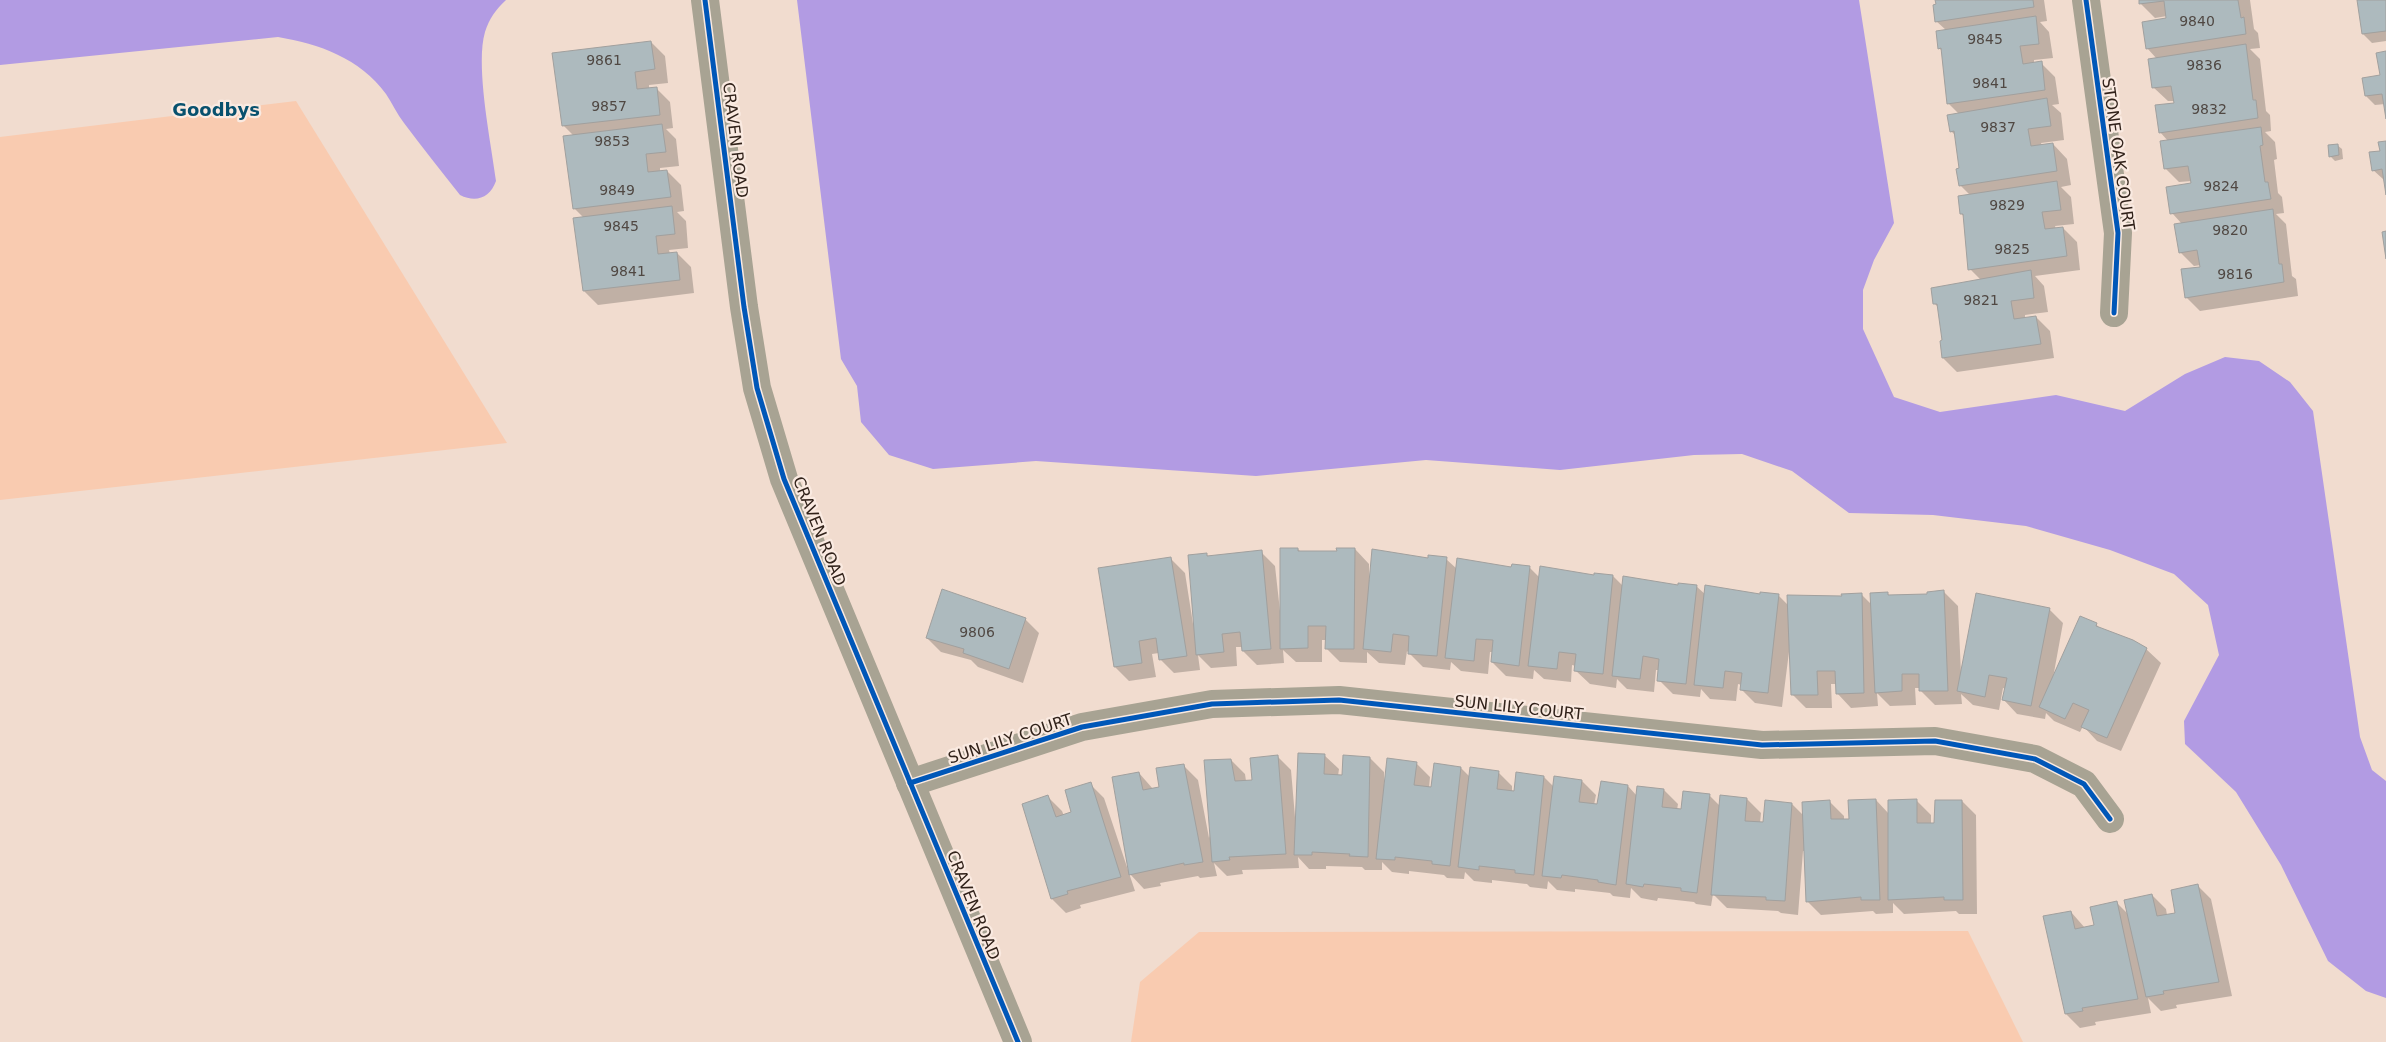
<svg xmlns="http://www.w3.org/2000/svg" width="2386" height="1042" font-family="'DejaVu Sans',sans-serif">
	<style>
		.green { fill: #f9cbb0 }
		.water { fill: #b29be3 }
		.shadow { fill: #0003 }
		.building { fill: #adbabe; stroke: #a1a09e }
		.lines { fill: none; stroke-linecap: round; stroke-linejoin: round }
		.minor { stroke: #a8a393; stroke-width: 28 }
		.cycleway-casing { stroke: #faeae1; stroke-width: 8 }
		.cycleway { stroke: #0057b8; stroke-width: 5 }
		.labels { text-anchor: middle; stroke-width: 4.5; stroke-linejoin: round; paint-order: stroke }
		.number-label { font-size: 14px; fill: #504843 }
		.street-label { font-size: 16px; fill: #31221a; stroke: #faeae1 }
		.neighbourhood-label { font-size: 18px; font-weight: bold; fill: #08516e; stroke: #faeae1 }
	</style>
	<rect width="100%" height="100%" fill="#f1dccf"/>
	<!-- green -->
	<g class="green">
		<path d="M296 101 507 443 0 500V137Z"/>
		<path d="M1968 931 2023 1042H1131L1140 982 1199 932Z"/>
	</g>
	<!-- water -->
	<g class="water">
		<path d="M0 0H506C496 9 489 19 485 32 475 66 491 142 496 181 490 198 476 203 460 195 441 171 422 147 404 123 397 114 392 103 386 94 360 58 319 44 278 37L0 65Z"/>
		<path d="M797 0H1859L1894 223 1874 260 1863 290V329L1894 397 1940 412 2056 395 2125 411 2185 374 2225 357 2259 361 2290 382 2313 411 2360 737 2372 770 2386 781V998L2366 991 2328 961 2281 865 2236 792 2185 744 2184 721 2219 655 2208 605 2174 574 2110 550 2026 526 1933 515 1849 513 1792 471 1742 454 1694 455 1560 470 1426 460 1256 476 1036 461 933 469 889 455 861 422 857 386 841 359Z"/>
	</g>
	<!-- shadow -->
	<g class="shadow">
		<path d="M1936 0H2044L2047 21 2040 22 2049 32 2053 58 2034 60V63H2041L2055 77 2059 104 2052 105 2061 113 2064 140 2041 143 2042 146 2053 144 2067 159 2071 185 2061 187 2071 197 2074 224 2055 226 2056 229 2063 228 2077 242 2080 270 2035 276 2044 286 2048 312 2025 315V318L2036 317 2050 331 2054 358 1957 372 1943 358 1944 341 1939 308 1935 304 1981 280 1970 269 1964 217 1961 213 1970 195 1960 185 1961 169 1956 136 1951 131 1959 114 1948 103 1943 52 1939 48 1946 30 1936 21Z"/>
		<path d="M2140 0H2250L2254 29 2258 33 2260 48 2250 49 2260 59 2266 111 2270 115 2271 131 2265 132 2275 142 2277 159 2274 160 2278 193 2282 197 2284 213 2276 214 2286 224 2292 276 2296 279 2298 296 2200 311 2186 297 2201 269V265L2194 266 2180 252 2182 224 2172 213 2192 184V181L2179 182 2165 168 2168 141 2160 132 2175 104 2174 101H2168L2153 87 2157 59 2147 48 2168 19 2167 16 2155 18 2141 4Z"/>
		<path d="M2358 0H2386V41L2372 43 2363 34Z"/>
		<path d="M651 42 665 56 668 83 649 85V89L656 88 670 102 673 128 666 129 676 139 679 166 660 168V172L667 171 681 185 684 211 677 212 686 221 688 248 669 250 670 254 677 253 691 267 694 293 598 305 584 291V218L574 208V136L563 125Z"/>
		<path d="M2386 52V110L2385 104 2375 105 2366 96 2364 79 2381 76Z"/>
		<path d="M2386 142V187L2385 179H2383L2373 170Z"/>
		<path d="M2337 145 2342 149 2343 159 2335 161 2330 156Z"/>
		<path d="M1298 549 1301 552H1338L1355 549 1369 564V580L1429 560 1446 559 1457 569 1530 568 1540 578 1613 576 1623 586H1696L1706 595H1778L1789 606 1861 594 1872 605 1887 593 1890 596 1928 595 1944 592 1958 606 1961 674 2049 609 2063 623 2053 678 2096 624 2101 630 2146 649 2161 663 2121 751 2097 741 2083 726 2080 732 2054 721 2046 713 2045 719 2017 714 2003 699 2006 689 2003 688 1999 710 1973 705 1961 694 1962 704 1935 705 1921 691 1920 688H1915L1916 705 1890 706 1877 693 1878 706 1851 708 1837 693V684H1831L1832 708H1806L1792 694 1790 644 1782 707 1755 703 1741 689 1742 685 1738 684 1736 701 1710 699 1701 689 1700 697 1673 694 1659 680 1660 670H1656L1654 692 1627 689 1617 679 1616 688 1590 684 1575 670 1576 666 1572 665 1571 682 1544 679 1534 670 1533 679 1506 676 1492 662 1493 652H1490L1488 674 1461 671 1451 662 1450 670 1423 667 1407 651 1405 665 1379 663 1367 652V663L1340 662 1326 648V640H1322V662H1296L1283 650 1284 663 1257 665 1243 651V647H1236L1237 666 1211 668 1198 655 1200 670 1174 673 1160 659 1159 653 1152 654 1156 677 1129 681 1115 667 1170 558 1185 573 1193 624H1195L1206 554 1209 557 1261 552 1275 566 1280 611H1281Z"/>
		<path d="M1025 619 1039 633 1023 683 978 667 971 660 941 652 927 638Z"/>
		<path d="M1324 755 1339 769 1338 776H1343L1370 758 1384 772V787L1416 763 1430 777 1429 788H1432L1435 765 1461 768 1470 777 1498 772 1512 786V792L1544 777 1554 787 1582 781 1596 795 1594 805H1598L1628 786 1637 796 1664 790 1678 804 1677 810H1682L1709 795 1721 807 1747 799 1761 813 1760 823 1764 824 1792 804 1804 816 1830 802 1844 816V821H1850L1876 800 1889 814 1917 801 1931 815V824H1935L1962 801 1976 815 1977 914H1959L1956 911 1904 914 1893 903V913L1876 914 1873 911 1821 915 1807 901 1805 851H1803L1798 915 1781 913 1778 911 1727 908 1713 894 1711 906 1696 904 1694 902 1658 898 1657 901 1641 898 1631 888 1630 898 1613 896 1610 893 1575 889V892L1557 890 1548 881 1547 889 1530 887 1527 884 1492 880V883L1474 881 1465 872 1464 879 1447 878 1444 875 1409 871V874L1392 872 1382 862V870H1365L1362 867 1326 866V869H1309L1298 857 1299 868 1242 870 1243 874 1227 876 1214 863 1217 876 1200 878 1198 876 1160 883 1161 886 1144 889 1129 873 1135 891 1080 905 1081 908 1066 913 1052 899 1048 797 1062 811 1064 816 1073 813 1090 784 1104 798 1128 870 1139 773 1153 789 1161 788 1184 766 1198 780 1209 838 1231 760 1245 774 1246 781H1253L1277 756 1291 770 1295 817H1297Z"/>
		<path d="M2197 885 2211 899 2232 996 2176 1005 2177 1008 2161 1011 2148 998 2151 1013 2095 1022 2096 1025 2080 1028 2066 1014 2071 912 2085 928 2095 926 2116 902 2129 915 2152 895 2166 909 2167 915 2177 914Z"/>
	</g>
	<!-- building -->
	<g class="building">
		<path d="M1935 0H2033L2034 7 1935 22 1933 5 1936 4Z"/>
		<path d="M2139 0H2238L2241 18 2244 17 2246 34 2146 49 2142 22 2166 18 2164 1 2139 4Z"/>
		<path d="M2357 0H2386V31L2362 34Z"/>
		<path d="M2036 16 2039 44 2020 46 2023 64 2042 61 2045 90 1947 104 1941 48 1938 49 1936 31Z"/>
		<path d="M651 41 655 69 635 72 637 89 657 87 660 115 562 126 552 53Z"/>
		<path d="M2246 44 2253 100H2256L2258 118 2159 133 2155 105 2174 103 2171 86 2152 88 2148 59Z"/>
		<path d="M2386 51V119L2382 94 2365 96 2362 78 2380 75 2376 53Z"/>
		<path d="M2047 98 2051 126 2028 129 2031 146 2053 143 2057 171 1959 186 1956 169 1959 168 1954 131 1950 132 1947 115Z"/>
		<path d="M662 124 666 152 646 154 648 172 667 170 671 197 573 209 563 136Z"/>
		<path d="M2261 127 2263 145 2260 146 2265 182H2268L2271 199 2170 214 2166 187 2191 183 2188 166 2164 169 2160 141Z"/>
		<path d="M2386 141V195L2382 169 2372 171 2369 152 2380 151 2378 142Z"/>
		<path d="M2338 144 2339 155 2329 157 2328 145Z"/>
		<path d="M2057 181 2061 210 2042 212 2045 229 2063 227 2067 256 1968 270 1963 214H1960L1958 196Z"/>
		<path d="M672 206 675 234 656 236 658 254 677 252 680 280 583 291 573 218Z"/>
		<path d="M2273 209 2279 264H2282L2284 282 2185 298 2181 269 2200 267 2197 250 2179 253 2174 224Z"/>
		<path d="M2386 231V259L2382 232Z"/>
		<path d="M2031 270 2034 298 2011 301 2014 319 2036 316 2041 344 1942 358 1940 341 1942 340 1937 304H1933L1931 288Z"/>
		<path d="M1280 548H1298V551H1337L1336 548H1355L1354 649H1325L1326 626H1308V648L1280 649Z"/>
		<path d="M1372 549 1428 558V555L1447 557 1437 656 1408 654 1409 636 1393 634 1391 652 1363 649Z"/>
		<path d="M1262 550 1271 649 1242 651 1240 632 1222 634 1224 652 1196 655 1188 555 1207 553V556Z"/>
		<path d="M1171 557 1187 656 1159 660 1156 638 1139 641 1142 663 1114 667 1098 568Z"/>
		<path d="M1457 558 1511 567 1512 564 1530 566 1519 666 1491 662 1493 640 1476 639 1474 661 1445 658Z"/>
		<path d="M1540 566 1594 575V573L1613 575 1603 674 1574 671 1576 654 1559 652 1557 669 1528 666Z"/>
		<path d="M1623 576 1678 585V583L1697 585 1686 684 1657 681 1659 659 1643 656 1640 679 1612 676Z"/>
		<path d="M1705 585 1760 594V592L1779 594 1768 693 1740 690 1742 673 1725 671 1723 688 1694 685Z"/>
		<path d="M942 589 1026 618 1009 669 963 653 964 649 926 638Z"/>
		<path d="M1944 590 1948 691H1919V674H1902V691L1875 693 1870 593 1888 592V595L1927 594V592Z"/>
		<path d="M1862 593 1864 693 1836 694 1835 671H1817L1818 695H1791L1787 595 1842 596 1841 594Z"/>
		<path d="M1976 593 2050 608 2031 706 2002 700 2007 678 1989 675 1985 697 1957 691Z"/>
		<path d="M2080 616 2097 623 2096 626 2133 640 2147 648 2107 738 2081 727 2089 710 2073 703 2065 719 2039 707Z"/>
		<path d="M1298 753 1325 754 1324 774 1342 775 1343 755 1370 757 1368 857 1349 856 1350 854 1312 852V855H1294Z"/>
		<path d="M1278 755 1286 854 1229 857 1230 860 1212 862 1204 760 1231 759 1235 781 1252 780 1250 758Z"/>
		<path d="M1387 758 1417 762 1414 785 1431 787 1434 763 1461 767 1450 866 1432 864V861L1395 857V860L1376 859Z"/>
		<path d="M1184 764 1203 862 1184 865V863L1129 875 1112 777 1139 772 1143 790 1159 787 1156 768Z"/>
		<path d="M1470 767 1499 771 1497 789 1514 791 1516 772 1544 776 1534 875 1515 873V870L1479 866V870L1458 867Z"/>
		<path d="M1554 776 1582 780 1579 802 1597 804 1601 781 1628 785 1616 885 1598 882V880L1562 875 1561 878 1542 876Z"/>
		<path d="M1091 782 1121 877 1067 891 1068 894 1051 899 1022 804 1048 795 1056 817 1071 812 1065 790Z"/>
		<path d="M1637 786 1664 789 1662 807 1681 809 1683 791 1710 794 1697 893 1681 891V888L1644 884 1643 887 1626 884Z"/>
		<path d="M1720 795 1747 798 1745 821 1763 822 1765 800 1792 803 1785 901 1766 900V897L1711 895Z"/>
		<path d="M1876 799 1880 900H1861V897L1806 902 1802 802 1830 800 1831 819H1849L1848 800Z"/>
		<path d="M1917 799V823H1934L1935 800H1962L1963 900H1944V897L1888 900V800Z"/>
		<path d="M2198 884 2219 982 2163 991 2164 994 2146 997 2124 900 2152 894 2157 916 2175 913 2171 890Z"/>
		<path d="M2117 901 2138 999 2082 1008 2083 1011 2065 1014 2043 916 2071 911 2075 929 2094 925 2090 907Z"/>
	</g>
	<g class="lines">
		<!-- minor -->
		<g class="minor">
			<path d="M705 0 744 307 757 388 784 479 1018 1042"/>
			<path d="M2086 0 2118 233 2114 313"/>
			<path d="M910 783 1082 727 1212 704 1339 700 1762 745 1935 741 2035 759 2084 784 2110 819"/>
		</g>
		<!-- cycleway casing -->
		<g class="cycleway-casing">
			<g id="cycleway">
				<path d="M705 0 744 307 757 388 784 479 1018 1042"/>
				<path d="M2086 0 2118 233 2114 313"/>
				<path d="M910 783 1082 727 1212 704 1339 700 1762 745 1935 741 2035 759 2084 784 2110 819"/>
			</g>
		</g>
		<!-- cycleway -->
		<use href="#cycleway" class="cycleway"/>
	</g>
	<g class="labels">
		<!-- number labels -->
		<g class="number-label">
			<text x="2197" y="26">9840</text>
			<text x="1985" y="44">9845</text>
			<text x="604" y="65">9861</text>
			<text x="2204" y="70">9836</text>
			<text x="1990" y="88">9841</text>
			<text x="609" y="111">9857</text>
			<text x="2209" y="114">9832</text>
			<text x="1998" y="132">9837</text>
			<text x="612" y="146">9853</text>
			<text x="2221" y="191">9824</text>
			<text x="617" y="195">9849</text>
			<text x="2007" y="210">9829</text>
			<text x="621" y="231">9845</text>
			<text x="2230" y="235">9820</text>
			<text x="2012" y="254">9825</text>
			<text x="628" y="276">9841</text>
			<text x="2235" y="279">9816</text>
			<text x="1981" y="305">9821</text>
			<text x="977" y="637">9806</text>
		</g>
		<!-- street labels -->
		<g class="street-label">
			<text transform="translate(736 140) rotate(83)" y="6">CRAVEN ROAD</text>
			<text transform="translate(2119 154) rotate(82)" y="6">STONE OAK COURT</text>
			<text transform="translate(820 531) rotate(68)" y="6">CRAVEN ROAD</text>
			<text transform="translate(1519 707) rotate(6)" y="6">SUN LILY COURT</text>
			<text transform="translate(1010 738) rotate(-18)" y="6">SUN LILY COURT</text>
			<text transform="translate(974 905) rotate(68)" y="6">CRAVEN ROAD</text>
		</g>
		<!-- neighbourhood labels -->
		<g class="neighbourhood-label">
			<text x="216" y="116">Goodbys</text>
		</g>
	</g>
</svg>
